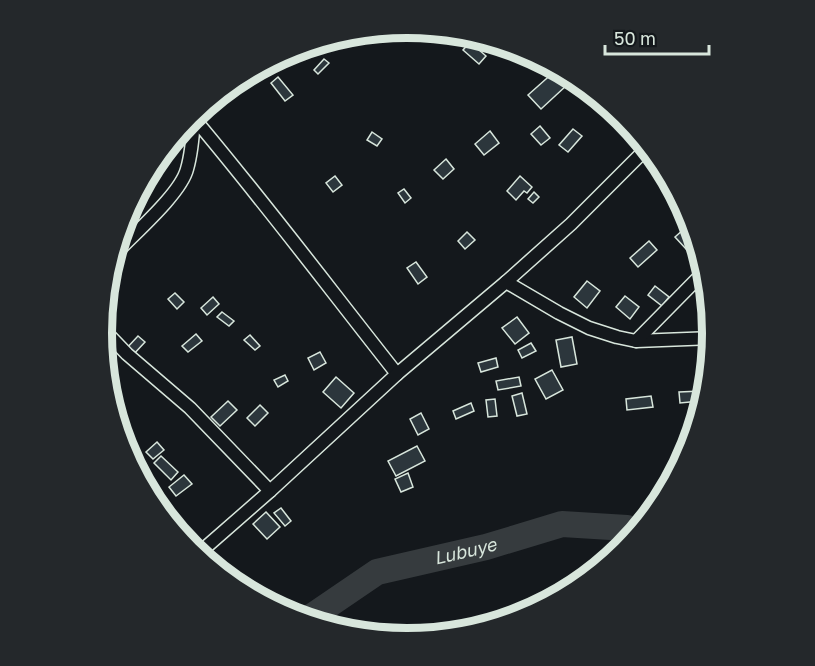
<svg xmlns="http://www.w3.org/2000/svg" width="815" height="666" font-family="'Golos Text',sans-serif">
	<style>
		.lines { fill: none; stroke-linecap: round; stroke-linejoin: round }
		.river { stroke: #363b3e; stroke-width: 26 }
		.building { fill: #2c363c; stroke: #d8e6dc; stroke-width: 1.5 }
		.minor-casing { stroke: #d8e6dc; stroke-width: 15 }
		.minor { stroke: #14181c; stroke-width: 12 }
		.labels { text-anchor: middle; stroke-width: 4.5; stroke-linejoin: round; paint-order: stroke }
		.water-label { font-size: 18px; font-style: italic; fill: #d8e6dc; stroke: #14181c }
		.rim { fill: none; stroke: #d8e6dc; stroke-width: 8 }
	</style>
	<rect width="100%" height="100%" fill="#14181c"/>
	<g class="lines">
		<!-- river -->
		<path class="river" id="s1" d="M308 619 377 572 486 547 562 524 627 528 635 533"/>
	</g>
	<!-- building -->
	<g class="building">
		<path d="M470 42 486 56 479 64 463 50Z"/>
		<path d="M509 47 525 50V51L514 61 505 50Z"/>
		<path d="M324 59 329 63 318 74 314 70Z"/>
		<path d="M555 71 567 85 541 109 528 95Z"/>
		<path d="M278 77 293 95 285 101 271 83Z"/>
		<path d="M540 126 550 138 541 145 531 134Z"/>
		<path d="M573 129 582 136 568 152 559 145Z"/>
		<path d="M490 131 499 143 484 155 475 144Z"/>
		<path d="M372 132 382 139 377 146 367 140Z"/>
		<path d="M446 159 454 169 443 179 434 170Z"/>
		<path d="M335 176 342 185 333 192 326 183Z"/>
		<path d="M520 176 532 187 527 193 524 191 516 200 507 191Z"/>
		<path d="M404 189 411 198 405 203 398 193Z"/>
		<path d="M534 192 539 197 533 203 528 199Z"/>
		<path d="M692 222 695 240 686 249 675 237Z"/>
		<path d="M467 232 475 240 465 249 458 241Z"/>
		<path d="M649 241 657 250 638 267 630 258Z"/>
		<path d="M416 262 427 277 418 284 407 268Z"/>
		<path d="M587 281 600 291 587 308 574 297Z"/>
		<path d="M655 286 669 297 662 306 648 295Z"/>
		<path d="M175 293 184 302 177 309 168 299Z"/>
		<path d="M625 296 639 307 630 319 616 307Z"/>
		<path d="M213 297 219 304 207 315 201 308Z"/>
		<path d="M222 312 234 321 229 326 217 317Z"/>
		<path d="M517 317 529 333 515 344 502 328Z"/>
		<path d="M196 334 202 341 188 352 182 346Z"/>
		<path d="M250 335 260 346 255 350 244 340Z"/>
		<path d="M138 336 145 342 132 356 125 350Z"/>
		<path d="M572 337 577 364 561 367 556 340Z"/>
		<path d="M531 343 536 351 522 358 518 350Z"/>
		<path d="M320 352 326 363 314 370 308 358Z"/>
		<path d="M496 358 498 367 481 372 478 363Z"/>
		<path d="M552 370 563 390 546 399 535 379Z"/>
		<path d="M285 375 288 381 278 387 274 380Z"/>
		<path d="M336 377 354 393 341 408 323 392Z"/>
		<path d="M519 377 521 386 498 390 496 381Z"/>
		<path d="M701 391 700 401 680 403 679 392Z"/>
		<path d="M522 393 527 414 517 416 512 396Z"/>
		<path d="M651 396 653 407 627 410 626 399Z"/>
		<path d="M495 399 497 416 488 417 486 400Z"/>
		<path d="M228 401 237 410 220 426 211 417Z"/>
		<path d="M471 403 474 411 456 419 453 411Z"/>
		<path d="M119 404 125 410 118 418 116 407Z"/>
		<path d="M260 405 268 413 255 426 247 418Z"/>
		<path d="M421 413 429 429 418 435 410 419Z"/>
		<path d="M157 442 164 450 153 459 146 452Z"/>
		<path d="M417 446 425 461 396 476 388 461Z"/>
		<path d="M161 456 178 472 171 480 154 463Z"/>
		<path d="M686 457 675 472 674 473 672 459Z"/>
		<path d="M408 473 413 487 401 492 395 479Z"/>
		<path d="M184 475 192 484 176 496 169 487Z"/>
		<path d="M281 508 291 521 285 526 274 513Z"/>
		<path d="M266 512 280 527 267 539 253 524Z"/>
	</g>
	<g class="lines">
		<!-- minor casing -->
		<g class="minor-casing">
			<g id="minor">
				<path d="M192 116C263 200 329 288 397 374"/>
				<path d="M118 251C136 232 181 193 187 169 192 152 193 135 194 118"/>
				<path d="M506 282 559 313 589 328 617 337 636 341 713 338"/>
				<path d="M102 328 127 354 190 408 270 491"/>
				<path d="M636 341 702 274"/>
				<path d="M198 554 270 491 397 374 506 282 571 224 646 149"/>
			</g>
		</g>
		<!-- minor -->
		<use href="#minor" class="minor"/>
	</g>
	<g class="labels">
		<!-- water labels -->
		<g class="water-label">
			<text dy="6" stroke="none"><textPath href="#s1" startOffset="174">Lubuye</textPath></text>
		</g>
	</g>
	<!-- crop -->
	<path d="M0 0H815V666H0ZM112 333a295 295 0 1 1 590 0a295 295 0 1 1-590 0Z" fill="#24282b" fill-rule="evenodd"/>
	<path class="rim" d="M112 333a295 295 0 1 1 590 0a295 295 0 1 1-590 0Z"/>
	<!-- scale -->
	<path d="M605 45v9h104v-9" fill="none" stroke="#d8e6dc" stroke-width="3"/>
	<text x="614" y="45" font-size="18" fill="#d8e6dc" stroke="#14181c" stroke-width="4.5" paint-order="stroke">50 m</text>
</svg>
